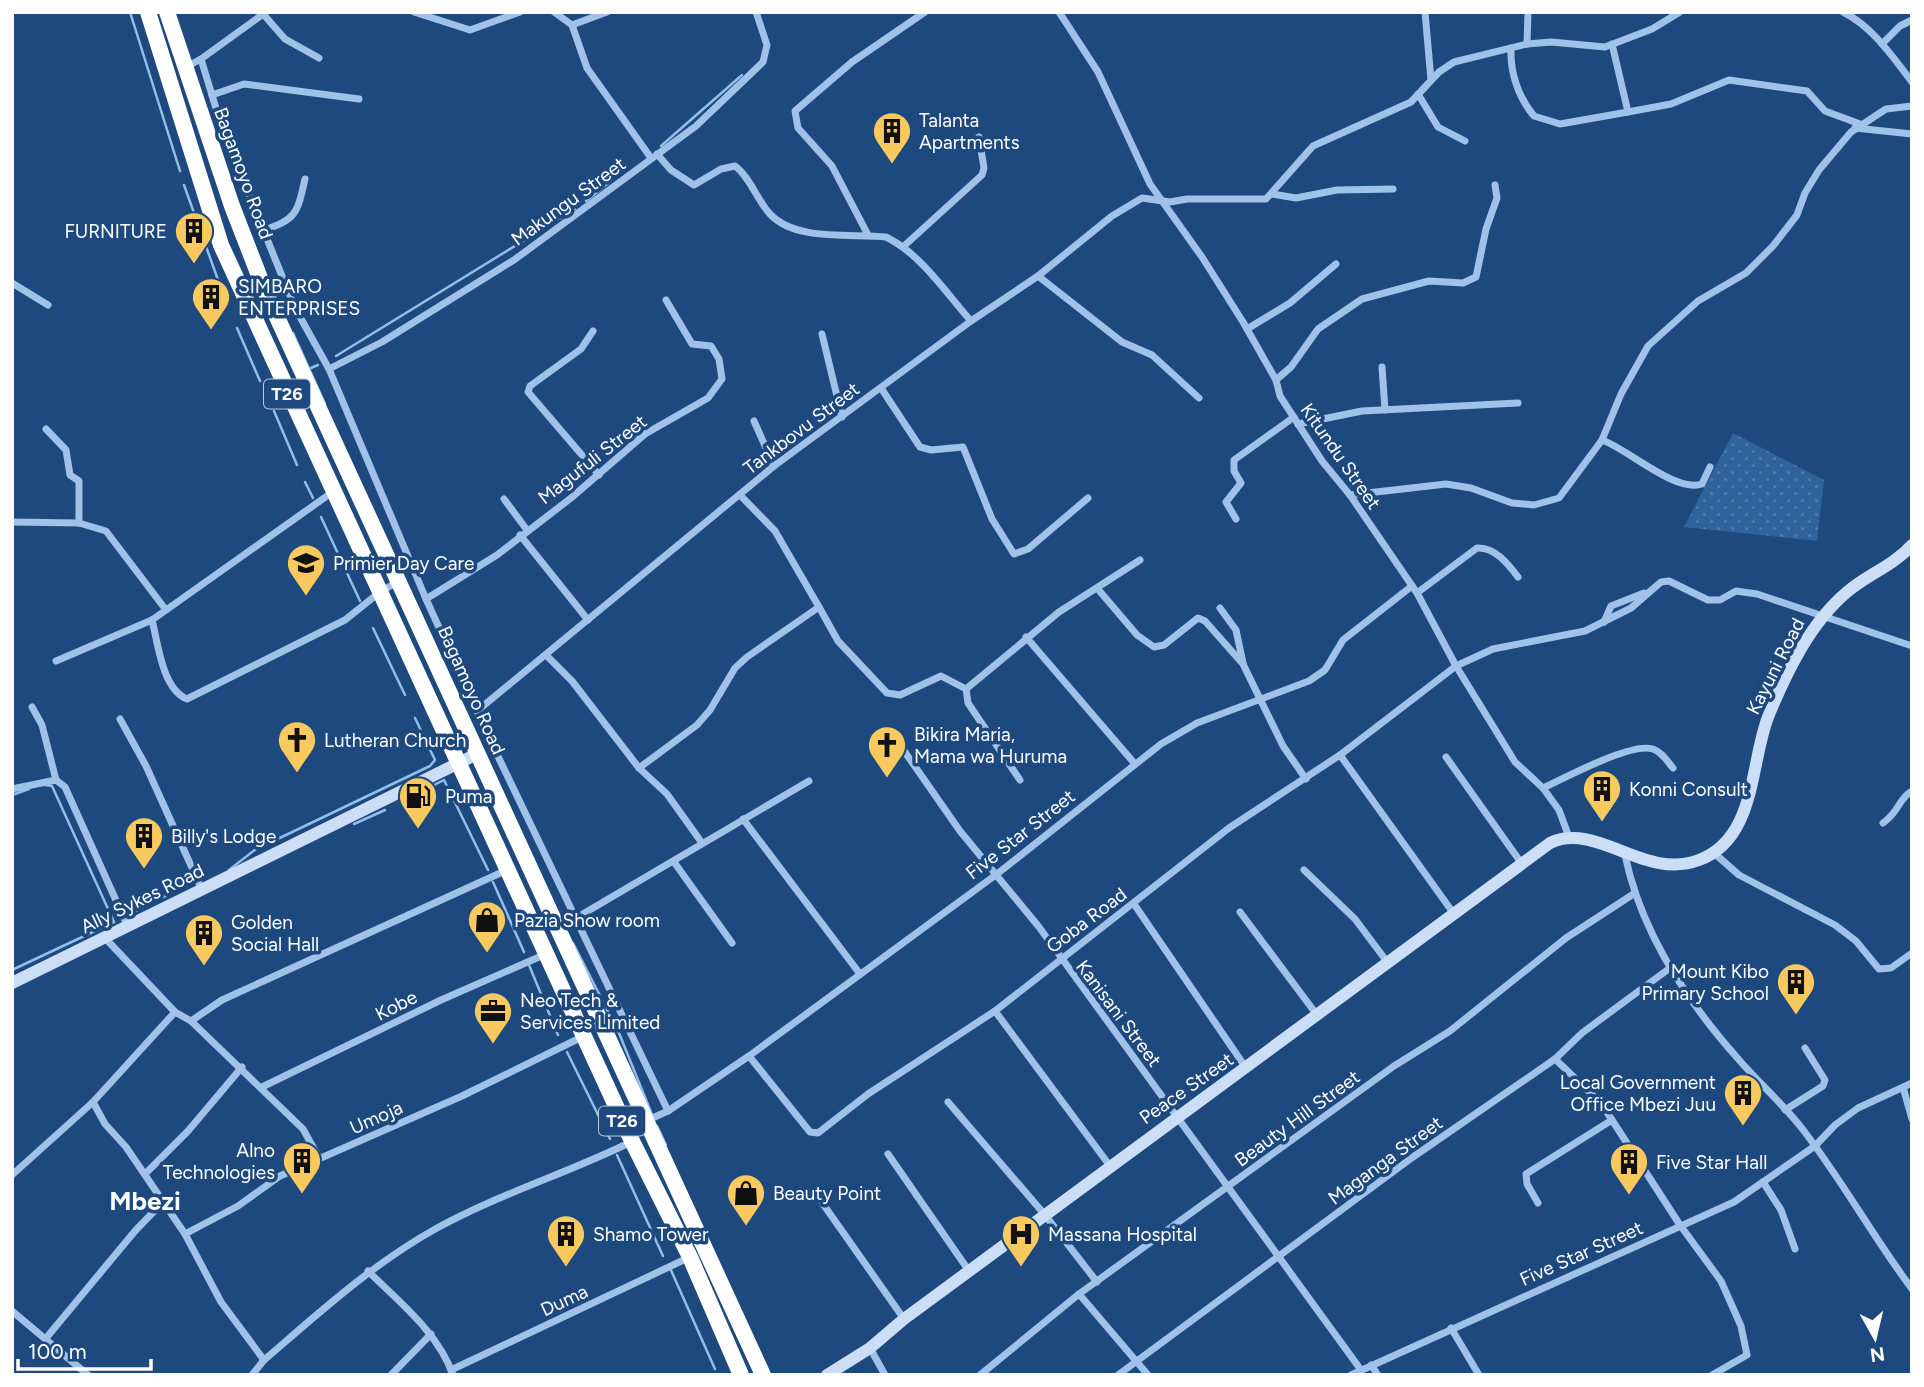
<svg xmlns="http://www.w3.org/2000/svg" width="1924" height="1387" font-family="Figtree,sans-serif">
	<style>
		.grass { fill: url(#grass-dots) }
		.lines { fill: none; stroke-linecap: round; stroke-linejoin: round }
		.stream { stroke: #93bdea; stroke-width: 2.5 }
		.street { stroke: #a0c2e8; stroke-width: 7 }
		.secondary { stroke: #cbdef6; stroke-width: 12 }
		.highway { stroke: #fff; stroke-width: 16 }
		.labels { text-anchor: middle; stroke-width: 7; stroke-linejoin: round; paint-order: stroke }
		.shield { fill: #1d497e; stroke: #bbc8d8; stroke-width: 2 }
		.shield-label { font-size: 18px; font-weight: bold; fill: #fff }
		.poi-label { font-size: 19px; fill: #fff; stroke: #1d497e; text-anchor: start }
		.street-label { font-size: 19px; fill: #fff; stroke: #1d497e }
		.district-label { font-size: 26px; font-weight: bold; fill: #fff; stroke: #1d497e }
	</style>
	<defs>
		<pattern id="grass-dots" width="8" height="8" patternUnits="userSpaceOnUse" patternTransform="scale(1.75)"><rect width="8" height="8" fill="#30639c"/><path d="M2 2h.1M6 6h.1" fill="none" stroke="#4f7aab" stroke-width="1.8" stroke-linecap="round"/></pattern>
	</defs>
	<rect width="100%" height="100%" fill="#1d497e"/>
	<!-- grass -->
	<path class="grass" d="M1733 433 1824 480 1817 541 1684 527Z"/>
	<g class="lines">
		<!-- stream -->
		<g class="stream">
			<path d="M130 12 180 171"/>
			<path d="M661 146 742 75"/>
			<path d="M184 185 227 305"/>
			<path d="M586 201 612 180"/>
			<path d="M237 328 260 381"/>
			<path d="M293 333 325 404"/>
			<path d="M336 356 575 209"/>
			<path d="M311 368 318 365"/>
			<path d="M274 411 297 465"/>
			<path d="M305 482 313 498"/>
			<path d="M321 517 360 601"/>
			<path d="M373 628 405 695"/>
			<path d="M12 795 29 789"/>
			<path d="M402 801 444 780 488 870"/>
			<path d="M354 824 385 810"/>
			<path d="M263 846 430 766 435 760 415 718"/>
			<path d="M229 870 256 849"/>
			<path d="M493 882 524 952"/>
			<path d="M156 901 192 882"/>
			<path d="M126 916 148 905"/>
			<path d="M573 943 619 1033 653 1117"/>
			<path d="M529 965 558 1035"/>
			<path d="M12 970 114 922 52 786 45 785"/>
			<path d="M567 1052 610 1139"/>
			<path d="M657 1126 666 1145"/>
			<path d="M617 1155 663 1256"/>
			<path d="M670 1268 715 1369"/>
		</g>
		<!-- street -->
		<g class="street">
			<path d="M414 12 470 30 520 12"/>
			<path d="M554 12 572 25 607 12"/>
			<path d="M1059 12 1098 72 1150 184 1202 257 1243 322 1276 380 1280 396 1322 461 1350 495 1417 593 1456 666 1496 731 1515 762 1543 788 1559 810 1569 837"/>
			<path d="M1425 12 1431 80"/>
			<path d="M1843 12C1873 27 1892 56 1912 82"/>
			<path d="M264 15 285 39 319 58"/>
			<path d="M572 25 587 68 651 158"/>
			<path d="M1527 44 1528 12"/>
			<path d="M1612 44 1628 112 1671 104 1729 80 1807 91 1825 111 1860 124"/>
			<path d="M1882 44 1900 26 1912 20"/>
			<path d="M1511 48C1510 72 1518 97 1534 116L1560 124 1628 112"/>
			<path d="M201 59 222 128 295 308 329 369 426 599 494 748 668 1111"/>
			<path d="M186 67 201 59 266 12"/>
			<path d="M1418 94 1438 127 1465 141"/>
			<path d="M212 95 244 84 359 99"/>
			<path d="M1855 128 1912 134"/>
			<path d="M657 154 671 170 694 185 721 169 735 166C750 177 757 200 770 214 796 242 852 233 886 237 921 254 946 293 971 321"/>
			<path d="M1272 194 1296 198 1337 190 1393 189"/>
			<path d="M262 231C296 219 297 215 305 179"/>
			<path d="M868 235 832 166 798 128 795 111 852 62 925 12"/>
			<path d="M904 246 982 175 984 168 979 137"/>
			<path d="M1038 276 1122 342 1152 355 1199 398"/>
			<path d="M12 283 48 305"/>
			<path d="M1247 329 1290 303 1336 264"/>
			<path d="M593 331 581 349 530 386 528 392 599 475"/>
			<path d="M822 334 842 417"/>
			<path d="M1382 367 1385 410"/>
			<path d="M329 369 382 342 514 260 696 126 763 62 767 45 756 12"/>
			<path d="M1276 380 1291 367 1318 329 1362 299 1429 281 1463 283 1476 277 1486 229 1497 198 1495 185"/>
			<path d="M881 388 920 447 931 450 963 447 992 519 1014 554 1028 549 1088 498"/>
			<path d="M754 421 774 466"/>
			<path d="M1298 424 1362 411 1518 403"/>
			<path d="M46 429 66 450 70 475 79 481V523"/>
			<path d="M1602 440C1628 449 1675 493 1702 484L1710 467"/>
			<path d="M1350 495 1446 484 1471 488 1512 503 1534 505 1559 498 1602 440 1621 394 1648 346 1698 301 1746 273 1773 246 1797 215 1805 193 1819 170 1851 132 1886 109 1912 106"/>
			<path d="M504 499 527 530"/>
			<path d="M1236 519 1226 502 1241 483 1234 471V460L1294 417"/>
			<path d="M12 522 79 523 106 531 166 610"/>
			<path d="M520 535 588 620"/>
			<path d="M1097 588 1137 635 1154 647 1164 645 1198 618 1205 621 1243 664 1283 746 1306 779"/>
			<path d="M1417 593 1477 548C1495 547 1508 564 1518 577"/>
			<path d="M426 599 497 555 571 498 645 434 708 398 722 379 719 359 711 346 692 344 666 300"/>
			<path d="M819 607 838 641 887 693 900 695 941 676 966 689"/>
			<path d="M1220 608 1236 630 1243 663"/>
			<path d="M152 620C158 643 162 689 187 699L345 620 380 592 399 581"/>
			<path d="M1604 622 1611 606 1644 593"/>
			<path d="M1026 637 1135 764"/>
			<path d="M546 655 572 681 639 768 667 794 702 843"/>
			<path d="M56 661 152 620 334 491"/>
			<path d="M966 689 1059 612 1140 560"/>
			<path d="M966 689 968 703 1020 780"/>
			<path d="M32 707 42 725 56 780"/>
			<path d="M477 711 774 466 971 321 1038 276 1112 216 1142 198 1170 202 1187 199H1266L1313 146 1411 102 1439 72 1454 62 1527 44 1551 42 1605 47 1652 29 1680 12"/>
			<path d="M120 719 146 766 202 890"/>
			<path d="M900 745 960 831 1039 927 1361 1370"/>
			<path d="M1340 755 1454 914"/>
			<path d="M1446 757 1522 864"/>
			<path d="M639 768 697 725 710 710 735 668 747 657 819 607 775 531 740 495"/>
			<path d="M1543 788C1565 778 1631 742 1653 749 1662 752 1667 761 1673 768"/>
			<path d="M12 789 56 780 65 787 128 927"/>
			<path d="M743 819 860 974"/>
			<path d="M1883 823C1900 811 1898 799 1912 791"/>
			<path d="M1714 853 1739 875 1835 925 1856 941 1879 969 1891 968 1912 953"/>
			<path d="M1625 855C1641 932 1688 1003 1740 1061 1761 1085 1785 1106 1804 1131 1843 1182 1874 1238 1912 1289"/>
			<path d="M674 862 732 943"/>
			<path d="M1304 870 1355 919 1388 963"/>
			<path d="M1134 904 1246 1068"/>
			<path d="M1240 912 1317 1015"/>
			<path d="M576 918 809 781"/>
			<path d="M105 938 175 1012 191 1021 303 1129 319 1158"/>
			<path d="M995 1011 1110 1166"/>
			<path d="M191 1021 222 1000 509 869"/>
			<path d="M749 1056 810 1132 818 1133 868 1094 995 1011 1229 828 1340 755 1456 666 1493 649 1585 631 1631 608 1661 582 1669 581 1708 600H1720L1736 591 1757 594 1912 646"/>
			<path d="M1555 1059 1601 1103 1680 1225 1721 1281 1741 1326 1747 1355 1712 1375"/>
			<path d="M262 1087 441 1000 546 954"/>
			<path d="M1903 1087 1912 1119"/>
			<path d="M93 1102 105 1124 126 1147 185 1234 221 1302 264 1360"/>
			<path d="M948 1102 1045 1215 1097 1282"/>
			<path d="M1785 1110 1823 1086 1825 1080 1805 1048"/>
			<path d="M648 1120 668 1111 749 1056 997 874 1161 744 1197 723 1309 681 1325 670 1343 640 1412 586"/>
			<path d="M888 1154 969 1271"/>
			<path d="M145 1174 188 1131 242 1067"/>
			<path d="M12 1175 93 1102 175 1012"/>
			<path d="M1763 1182 1781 1210 1795 1249"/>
			<path d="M816 1194 904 1319"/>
			<path d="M1538 1203 1527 1184 1526 1174 1612 1120"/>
			<path d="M185 1234 238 1206 280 1176 462 1096 584 1036"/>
			<path d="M368 1271C399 1302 438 1332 453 1375"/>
			<path d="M1079 1294 1148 1375"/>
			<path d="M12 1311 88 1375"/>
			<path d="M1451 1328 1479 1375"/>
			<path d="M47 1337 135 1231 162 1203"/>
			<path d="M870 1348 885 1375"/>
			<path d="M1371 1365 1378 1375"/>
			<path d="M451 1370 690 1257"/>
			<path d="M252 1375 264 1360C319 1313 372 1264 437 1228 499 1194 568 1173 631 1142"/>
			<path d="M391 1375 431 1334"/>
			<path d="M980 1375 1079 1294 1394 1066 1450 1031 1566 938 1635 893"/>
			<path d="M1118 1375 1413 1157 1555 1059 1582 1033 1670 968"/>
			<path d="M1351 1375 1734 1202 1815 1146 1835 1125 1858 1108 1912 1083"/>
		</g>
		<!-- secondary -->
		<g class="secondary">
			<path d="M12 983 477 754"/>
			<path d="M827 1375 870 1348 904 1319 1550 843C1597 821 1645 881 1699 860 1756 839 1750 764 1768 717 1786 673 1810 623 1847 592 1867 575 1894 565 1912 545"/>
		</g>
		<!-- highway -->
		<g class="highway">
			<path d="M148 12 221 245 632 1141 690 1257 741 1375"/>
			<path d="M167 12 232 206 265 291 763 1375"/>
		</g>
	</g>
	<!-- icons -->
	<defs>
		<g id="building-pin" transform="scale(2.0125)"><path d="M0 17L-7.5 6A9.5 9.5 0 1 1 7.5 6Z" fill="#f8c95e" stroke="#1d497e"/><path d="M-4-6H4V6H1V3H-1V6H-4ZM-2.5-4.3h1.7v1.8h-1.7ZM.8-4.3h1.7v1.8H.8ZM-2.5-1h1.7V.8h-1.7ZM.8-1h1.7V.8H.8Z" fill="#111"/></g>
		<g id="school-pin" transform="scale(2.0125)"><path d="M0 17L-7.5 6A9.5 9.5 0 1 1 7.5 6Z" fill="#f8c95e" stroke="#1d497e"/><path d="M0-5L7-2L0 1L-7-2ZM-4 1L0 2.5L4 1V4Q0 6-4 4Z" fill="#111"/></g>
		<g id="church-pin" transform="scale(2.0125)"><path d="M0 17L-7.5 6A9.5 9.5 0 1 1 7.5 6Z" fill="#f8c95e" stroke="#1d497e"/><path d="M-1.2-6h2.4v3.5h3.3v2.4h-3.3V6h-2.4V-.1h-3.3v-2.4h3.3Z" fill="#111"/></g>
		<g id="fuel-pin" transform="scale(2.0125)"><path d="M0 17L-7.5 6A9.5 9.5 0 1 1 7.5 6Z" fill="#f8c95e" stroke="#1d497e"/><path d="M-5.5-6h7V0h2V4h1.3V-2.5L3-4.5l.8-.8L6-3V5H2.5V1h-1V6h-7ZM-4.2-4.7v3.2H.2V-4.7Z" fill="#111"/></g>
		<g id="shop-pin" transform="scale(2.0125)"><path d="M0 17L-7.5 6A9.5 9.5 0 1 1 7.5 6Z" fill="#f8c95e" stroke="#1d497e"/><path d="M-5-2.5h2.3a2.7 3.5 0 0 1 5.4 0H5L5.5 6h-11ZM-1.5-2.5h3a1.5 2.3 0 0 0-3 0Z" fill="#111"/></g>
		<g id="office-pin" transform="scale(2.0125)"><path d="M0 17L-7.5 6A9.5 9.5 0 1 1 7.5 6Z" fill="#f8c95e" stroke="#1d497e"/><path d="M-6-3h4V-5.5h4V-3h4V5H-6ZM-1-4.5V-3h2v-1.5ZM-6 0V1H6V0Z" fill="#111"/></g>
		<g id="hospital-pin" transform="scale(2.0125)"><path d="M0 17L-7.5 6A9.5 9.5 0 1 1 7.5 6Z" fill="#f8c95e" stroke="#1d497e"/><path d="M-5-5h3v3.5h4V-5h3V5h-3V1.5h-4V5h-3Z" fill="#111"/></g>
	</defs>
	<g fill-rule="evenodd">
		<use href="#building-pin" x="892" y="131"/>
		<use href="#building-pin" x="194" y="231"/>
		<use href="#building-pin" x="211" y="297"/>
		<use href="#school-pin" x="306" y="563"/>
		<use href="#church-pin" x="297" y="740"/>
		<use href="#church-pin" x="887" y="745"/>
		<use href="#building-pin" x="1602" y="789"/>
		<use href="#fuel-pin" x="418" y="796"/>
		<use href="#building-pin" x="144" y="836"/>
		<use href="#shop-pin" x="487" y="920"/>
		<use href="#building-pin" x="204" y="933"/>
		<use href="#building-pin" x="1796" y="982"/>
		<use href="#office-pin" x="493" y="1011"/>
		<use href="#building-pin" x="1743" y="1093"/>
		<use href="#building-pin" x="302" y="1161"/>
		<use href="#building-pin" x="1629" y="1162"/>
		<use href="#shop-pin" x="746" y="1193"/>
		<use href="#building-pin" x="566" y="1234"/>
		<use href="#hospital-pin" x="1021" y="1234"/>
	</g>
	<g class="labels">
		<!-- shield labels -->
		<g class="shield">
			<rect x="264" y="379.5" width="46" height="29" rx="5"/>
			<rect x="599" y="1106.5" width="46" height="29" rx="5"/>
		</g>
		<g class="shield-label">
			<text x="287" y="400">T26</text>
			<text x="622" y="1127">T26</text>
		</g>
		<!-- poi labels -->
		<g class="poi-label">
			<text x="919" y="127">Talanta<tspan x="919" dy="22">Apartments</tspan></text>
			<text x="167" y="238" text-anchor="end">FURNITURE</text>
			<text x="238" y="293">SIMBARO<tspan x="238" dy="22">ENTERPRISES</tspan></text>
			<text x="333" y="570">Primier Day Care</text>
			<text x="914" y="741">Bikira Maria,<tspan x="914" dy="22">Mama wa Huruma</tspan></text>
			<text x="324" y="747">Lutheran Church</text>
			<text x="1629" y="796">Konni Consult</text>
			<text x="445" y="803">Puma</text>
			<text x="171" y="843">Billy's Lodge</text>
			<text x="514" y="927">Pazia Show room</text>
			<text x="231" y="929">Golden<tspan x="231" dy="22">Social Hall</tspan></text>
			<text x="1769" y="978" text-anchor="end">Mount Kibo<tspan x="1769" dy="22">Primary School</tspan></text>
			<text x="520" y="1007">Neo Tech &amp;<tspan x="520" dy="22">Services Limited</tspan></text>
			<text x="1716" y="1089" text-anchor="end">Local Government<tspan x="1716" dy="22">Office Mbezi Juu</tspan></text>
			<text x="275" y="1157" text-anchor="end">Alno<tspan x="275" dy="22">Technologies</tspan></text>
			<text x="1656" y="1169">Five Star Hall</text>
			<text x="773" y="1200">Beauty Point</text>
			<text x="593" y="1241">Shamo Tower</text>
			<text x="1048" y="1241">Massana Hospital</text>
		</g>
		<!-- street labels -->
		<g class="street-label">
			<text transform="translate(244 173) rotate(70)" y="7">Bagamoyo Road</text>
			<text transform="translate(568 201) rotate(-36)" y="7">Makungu Street</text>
			<text transform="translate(801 428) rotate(-37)" y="7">Tankbovu Street</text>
			<text transform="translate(1341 456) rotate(55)" y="7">Kitundu Street</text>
			<text transform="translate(592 459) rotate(-38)" y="7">Magufuli Street</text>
			<text transform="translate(1775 666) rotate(-63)" y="7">Kayuni Road</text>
			<text transform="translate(472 690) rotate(66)" y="7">Bagamoyo Road</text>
			<text transform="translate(1020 834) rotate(-38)" y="7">Five Star Street</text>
			<text transform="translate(142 898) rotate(-26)" y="7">Ally Sykes Road</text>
			<text transform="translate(1086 920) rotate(-37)" y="7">Goba Road</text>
			<text transform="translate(396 1005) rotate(-27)" y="7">Kobe</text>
			<text transform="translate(1119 1013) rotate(53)" y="7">Kanisani Street</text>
			<text transform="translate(1186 1088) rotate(-35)" y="7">Peace Street</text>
			<text transform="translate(376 1117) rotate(-24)" y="7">Umoja</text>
			<text transform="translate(1297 1118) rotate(-36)" y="7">Beauty Hill Street</text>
			<text transform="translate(1385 1160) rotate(-36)" y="7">Maganga Street</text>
			<text transform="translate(1581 1253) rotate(-24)" y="7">Five Star Street</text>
			<text transform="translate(564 1300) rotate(-25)" y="7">Duma</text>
		</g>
		<!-- district labels -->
		<g class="district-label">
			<text x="145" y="1210">Mbezi</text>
		</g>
	</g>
	<!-- border -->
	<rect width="1924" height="1387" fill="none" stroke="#ffffff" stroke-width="28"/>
	<!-- north arrow -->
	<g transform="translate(1875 1338) rotate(172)" stroke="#1d497e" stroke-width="5" paint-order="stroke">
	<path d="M0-5L12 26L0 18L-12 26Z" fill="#ffffff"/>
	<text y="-10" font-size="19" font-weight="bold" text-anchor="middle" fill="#ffffff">N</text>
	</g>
	<!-- scale -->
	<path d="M18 1359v10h133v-10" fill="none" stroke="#ffffff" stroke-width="3.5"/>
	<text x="28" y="1359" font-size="21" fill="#ffffff" stroke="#1d497e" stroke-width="5" paint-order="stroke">100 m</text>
</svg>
